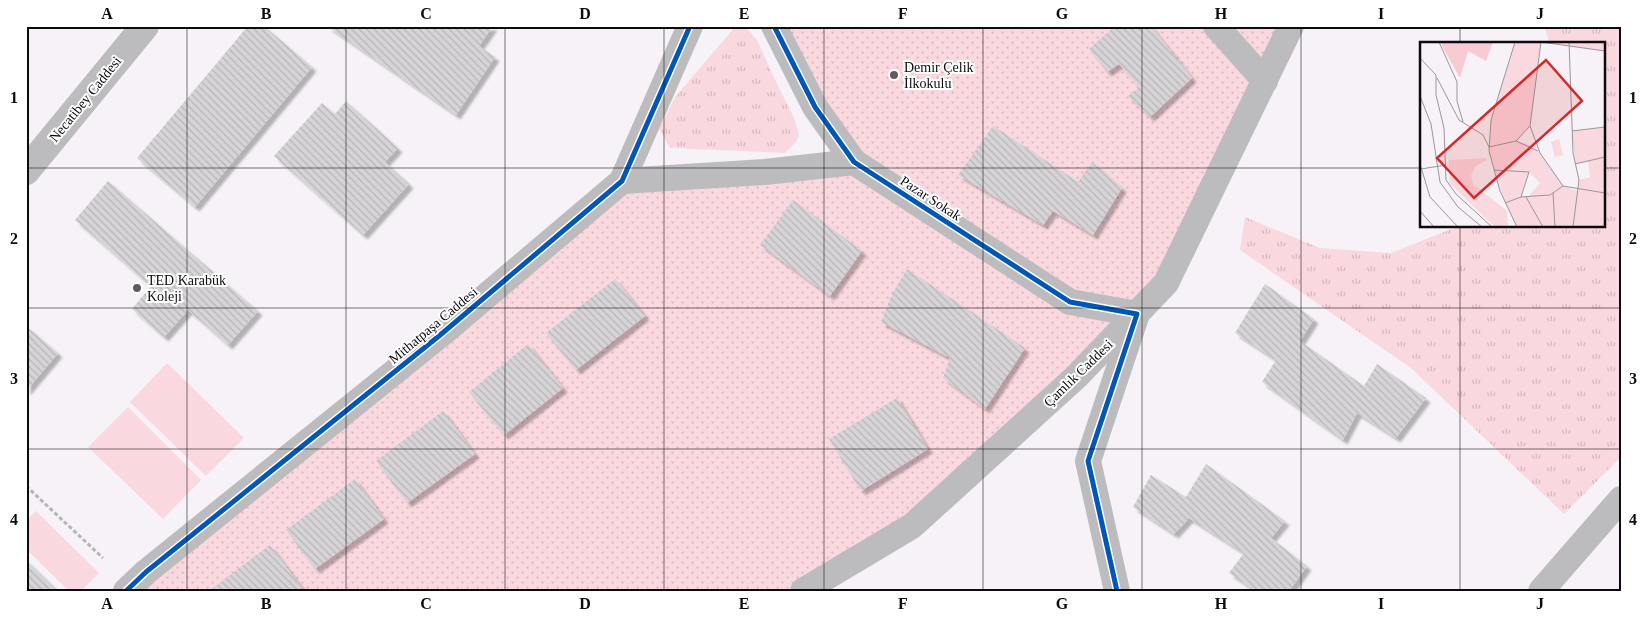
<svg xmlns="http://www.w3.org/2000/svg" width="1647" height="617" font-family="'Times New Roman',serif">
	<style>
		.grass { fill: url(#grass-tufts) }
		.park { fill: url(#park-dots) }
		.pitch { fill: #fad8df }
		.building { fill: url(#building-back-hatch); filter: url(#shadow) }
		.lines { fill: none; stroke-linecap: round; stroke-linejoin: round }
		.path { stroke: #b5b4b6; stroke-width: 3; stroke-dasharray: 4 2.5; stroke-linecap: butt }
		.minor { stroke: #bcbbbd; stroke-width: 26 }
		.tertiary { stroke: #bcbbbd; stroke-width: 28 }
		.cycleway-casing { stroke: #fff; stroke-width: 8 }
		.cycleway { stroke: #0057b8; stroke-width: 5 }
		.grid { fill: none; stroke: #0d0b0e; stroke-width: 1; stroke-opacity: 0.55 }
		.poi-dot { fill: #5f5c60; stroke: #fff; stroke-width: 2 }
		.labels { text-anchor: middle; stroke-width: 4; stroke-linejoin: round; paint-order: stroke }
		.poi-label { font-size: 14px; fill: #0d0b0e; stroke: #fff; text-anchor: start }
		.street-label { font-size: 14px; fill: #0d0b0e; stroke: #fff }
		.inset-road { fill: none; stroke: #99969a; stroke-width: 1 }
		.view { fill: #d62828; fill-opacity: 0.15; stroke: #d62828; stroke-width: 2.5 }
		.inset-edge { fill: none; stroke: #0d0b0e; stroke-width: 2.5 }
		.neatline { fill: none; stroke: #0d0b0e; stroke-width: 2 }
		.grid-label { font-size: 16px; text-anchor: middle; font-weight: bold; fill: #0d0b0e }
	</style>
	<defs>
		<pattern id="grass-tufts" width="24" height="20" patternUnits="userSpaceOnUse" patternTransform="scale(1.25)"><rect width="24" height="20" fill="#fad8df"/><path d="M3 7l-1-3M5 7V3M7 7l1-3M15 17l-1-3M17 17v-4M19 17l1-3" fill="none" stroke="#d5b8be"/></pattern>
		<pattern id="park-dots" width="8" height="8" patternUnits="userSpaceOnUse" patternTransform="scale(1.25)"><rect width="8" height="8" fill="#fad8df"/><path d="M2 2h.1M6 6h.1" fill="none" stroke="#d5b8be" stroke-width="1.8" stroke-linecap="round"/></pattern>
		<pattern id="building-back-hatch" width="6" height="6" patternUnits="userSpaceOnUse" patternTransform="scale(1.25)"><rect width="6" height="6" fill="#d7d4d7"/><path d="M-1 5l2 2M0 0l6 6M5-1l2 2" fill="none" stroke="#b7b5b7"/></pattern>
		<filter id="shadow"><feDropShadow dx="4.5" dy="4.5" stdDeviation="1" flood-color="#0004"/></filter>
	</defs>
	<rect width="100%" height="100%" fill="#f6f2f7"/>
	<!-- grass -->
	<g class="grass">
		<path d="M736 26H745L757 40 777 84 794 118 799 134 796 142 785 153 670 148 659 129 676 96Z"/>
		<path d="M1544 26H1621V457L1564 514 1411 368 1240 250 1245 217 1320 248 1391 253 1459 226H1603V44H1548V37Z"/>
	</g>
	<!-- park -->
	<path class="park" d="M774 26H1291L1166 283 912 526 803 591H126L622 181 854 161Z"/>
	<!-- pitch -->
	<g class="pitch">
		<path d="M167 363 244 438 206 476 130 402Z"/>
		<path d="M128 407 201 480 163 519 88 447Z"/>
		<path d="M36 511 99 573 81 591H69L26 549V521Z"/>
	</g>
	<!-- building -->
	<g class="building">
		<path d="M248 26H264L312 67 195 207 137 158Z"/>
		<path d="M327 26H493L479 46 495 57 456 115Z"/>
		<path d="M1115 26H1151L1192 78 1150 117 1128 96 1140 87 1119 64 1107 72 1089 49Z"/>
		<path d="M346 101 398 148 385 162 409 184 363 235 274 156 322 103 335 114Z"/>
		<path d="M993 126 1078 182 1092 162 1122 188 1093 235 1053 211 1043 225 958 175Z"/>
		<path d="M108 181 258 311 228 345 188 310 164 337 132 309 151 286 75 220Z"/>
		<path d="M793 200 862 251 830 296 760 245Z"/>
		<path d="M907 269 1025 348 985 409 943 378 950 358 881 322 892 294Z"/>
		<path d="M615 279 645 316 576 370 546 333Z"/>
		<path d="M1265 284 1314 319 1300 341 1364 386 1377 364 1426 398 1396 438 1357 413 1343 440 1262 382 1276 360 1235 333Z"/>
		<path d="M26 326 58 353 26 391Z"/>
		<path d="M528 344 563 388 504 435 469 392Z"/>
		<path d="M897 398 928 449 861 491 829 439Z"/>
		<path d="M443 411 475 454 407 503 376 461Z"/>
		<path d="M1206 464 1285 521 1271 538 1307 566 1289 591H1256L1229 573 1244 553 1189 518 1174 534 1133 507 1151 475 1186 497Z"/>
		<path d="M355 479 384 519 315 569 286 530Z"/>
		<path d="M270 545 302 588 298 591H209Z"/>
		<path d="M26 560 58 591H26Z"/>
	</g>
	<g class="lines">
		<!-- path -->
		<path class="path" d="M26 486 103 558"/>
		<!-- minor -->
		<g class="minor">
			<path d="M774 26 815 107 854 162 1070 302 1137 314 1088 461 1117 591"/>
			<path d="M1216 26 1265 81"/>
			<path d="M622 181 765 172 854 162"/>
			<path d="M126 591 146 572 439 336 622 181 690 26"/>
			<path d="M803 591 912 526 1076 377 1166 283 1291 26"/>
			<path d="M1541 591 1621 499"/>
		</g>
		<!-- tertiary -->
		<path class="tertiary" d="M26 171 145 26"/>
		<!-- cycleway casing -->
		<g class="cycleway-casing">
			<g id="cycleway">
				<path d="M774 26 815 107 854 162 1070 302 1137 314 1088 461 1117 591"/>
				<path d="M126 591 146 572 439 336 622 181 690 26"/>
			</g>
		</g>
		<!-- cycleway -->
		<use href="#cycleway" class="cycleway"/>
	</g>
	<!-- grid -->
	<path class="grid" d="M187 26V591M346 26V591M505 26V591M664 26V591M824 26V591M983 26V591M1142 26V591M1301 26V591M1460 26V44M26 168H1421M1603 168H1621M1460 226V591M26 308H1621M26 449H1621"/>
	<!-- markers -->
	<g class="poi-dot">
		<circle cx="894" cy="75" r="5"/>
		<circle cx="137" cy="288" r="5"/>
	</g>
	<g class="labels">
		<!-- poi labels -->
		<g class="poi-label">
			<text x="904" y="72">Demir Çelik<tspan x="904" dy="16">İlkokulu</tspan></text>
			<text x="147" y="285">TED Karabük<tspan x="147" dy="16">Koleji</tspan></text>
		</g>
		<!-- street labels -->
		<g class="street-label">
			<text transform="translate(85 99) rotate(-51)" y="5">Necatibey Caddesi</text>
			<text transform="translate(931 198) rotate(33)" y="5">Pazar Sokak</text>
			<text transform="translate(433 325) rotate(-40)" y="5">Mithatpaşa Caddesi</text>
			<text transform="translate(1078 373) rotate(-44)" y="5">Çamlık Caddesi</text>
		</g>
	</g>
	<!-- overview -->
	<g transform="translate(1420 42)">
		<rect width="185" height="185" fill="#f6f2f7"/>
		<path d="M66 116 67 118 56 124 51 133 53 142 87 169 88 185H75L29 141V118ZM133 150 135 185H123L106 155Z" fill="#fad8df"/>
		<path d="M20 0H73L66 19 48 9 40 36Z" fill="#f8cad3"/>
		<path d="M95 0H121L110 84 97 99 112 104 120 111 143 144 158 149 159 138 170 135 168 119 155 122 152 89 185 85V185H135L133 151 108 155 120 141 109 130 101 154 106 155 123 185H97L85 161 69 109 71 78ZM121 0H185V9Z" fill="#fad8df"/>
		<path d="M139 97 143 113 135 115 131 100Z" fill="#fad8df"/>
		<path class="inset-road" d="M19 0 37 40V59L43 80M95 0 71 78 69 109 80 149 97 185M121 0 110 84 120 111 143 144 185 151M121 0 185 9M149 0 153 111 159 138 153 185M0 16 16 33V53L24 86 26 138 36 152 72 185M17 36 39 78 63 93 69 105 96 99 118 109M0 54 11 82 20 140 38 165 62 185M152 89 185 85M96 99 110 84M0 122 10 155 38 185M155 122 185 115M1 127 26 123M74 128 109 130 101 155M133 151 135 185M106 155 123 185M85 161 101 155 130 153 143 144M0 169 14 185"/>
		<path class="view" d="M126 18 162 59 54 156 17 116Z"/>
		<rect width="185" height="185" class="inset-edge"/>
	</g>
	<!-- border -->
	<rect width="1647" height="617" fill="none" stroke="#ffffff" stroke-width="55"/>
	<rect x="28" y="28" width="1592" height="562" class="neatline"/>
	<g class="grid-label">
		<text x="107" y="19">A</text>
		<text x="266" y="19">B</text>
		<text x="426" y="19">C</text>
		<text x="585" y="19">D</text>
		<text x="744" y="19">E</text>
		<text x="903" y="19">F</text>
		<text x="1062" y="19">G</text>
		<text x="1221" y="19">H</text>
		<text x="1381" y="19">I</text>
		<text x="1540" y="19">J</text>
		<text x="14" y="103">1</text>
		<text x="1633" y="103">1</text>
		<text x="14" y="244">2</text>
		<text x="1633" y="244">2</text>
		<text x="14" y="384">3</text>
		<text x="1633" y="384">3</text>
		<text x="14" y="525">4</text>
		<text x="1633" y="525">4</text>
		<text x="107" y="609">A</text>
		<text x="266" y="609">B</text>
		<text x="426" y="609">C</text>
		<text x="585" y="609">D</text>
		<text x="744" y="609">E</text>
		<text x="903" y="609">F</text>
		<text x="1062" y="609">G</text>
		<text x="1221" y="609">H</text>
		<text x="1381" y="609">I</text>
		<text x="1540" y="609">J</text>
	</g>
</svg>
